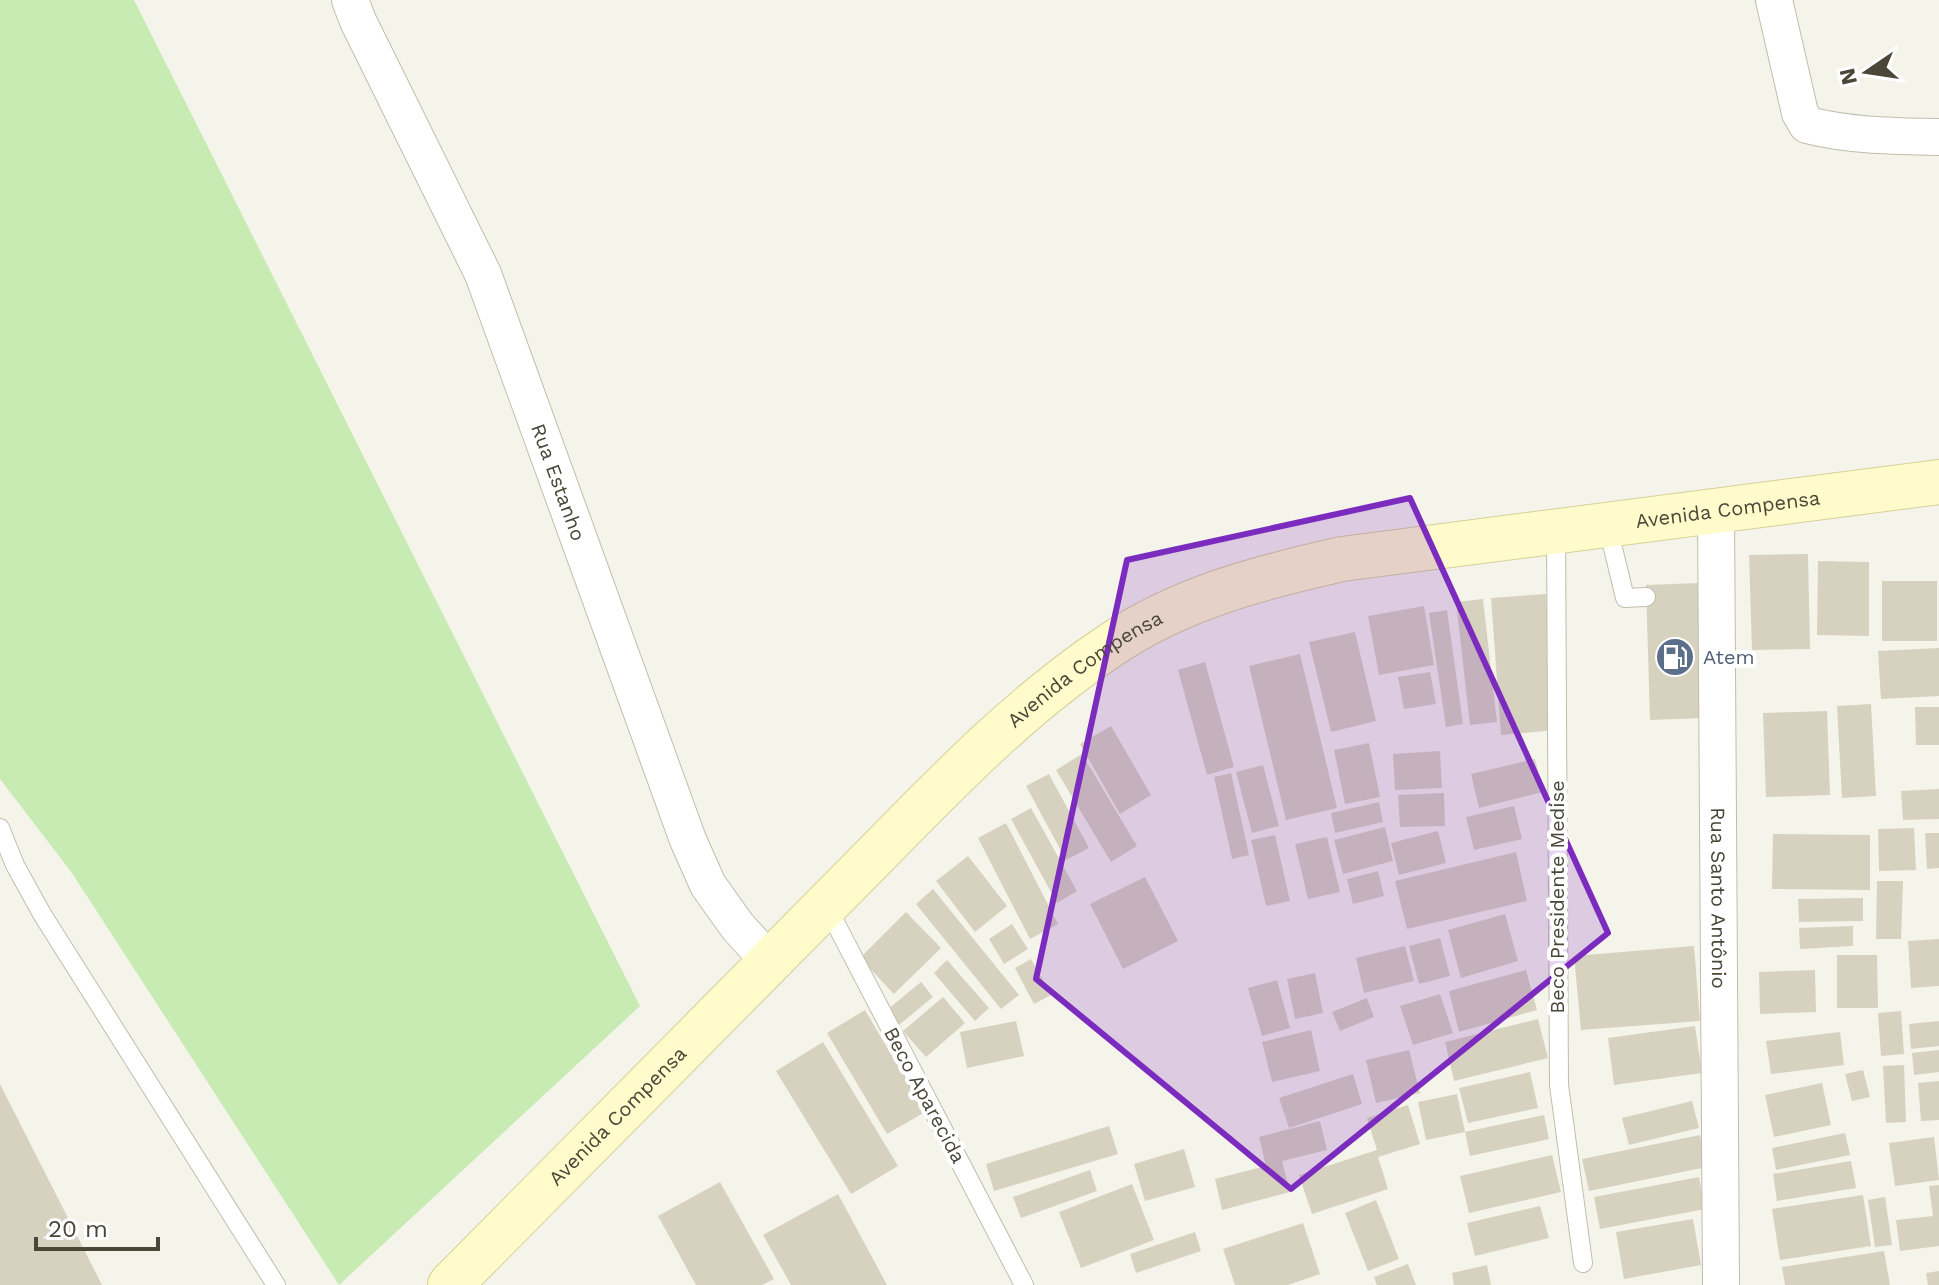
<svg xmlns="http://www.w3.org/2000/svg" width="1939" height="1285" font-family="'Work Sans',sans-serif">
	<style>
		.green { fill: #c8eab3 }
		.building { fill: #d7d2bf }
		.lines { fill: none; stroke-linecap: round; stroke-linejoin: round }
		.lane-casing { stroke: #c1bdac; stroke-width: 20 }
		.street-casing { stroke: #c1bdac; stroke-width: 38 }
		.secondary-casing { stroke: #d6d09a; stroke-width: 46 }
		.lane { stroke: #fff; stroke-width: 18 }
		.street { stroke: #fff; stroke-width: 36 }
		.secondary { stroke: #fffbca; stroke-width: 44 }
		.marked { fill: #7b2cbf; fill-opacity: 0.2; stroke: #7b2cbf; stroke-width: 6; stroke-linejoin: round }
		.labels { text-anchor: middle; stroke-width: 8; stroke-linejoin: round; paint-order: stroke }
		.street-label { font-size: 20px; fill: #4a4638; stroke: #fff }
		.service-label { font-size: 20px; fill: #4e5e75; stroke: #fff; text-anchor: start }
	</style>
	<rect width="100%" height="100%" fill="#f5f4ea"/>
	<!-- green -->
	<path class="green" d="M0 0H134L640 1006 339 1285 72 873 0 779Z"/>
	<!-- building -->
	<g class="building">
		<path d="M1808 554 1810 649 1752 650 1749 555Z"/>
		<path d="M1818 561 1869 562V636L1817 635Z"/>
		<rect x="1882" y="581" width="55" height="60"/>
		<path d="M1699 583 1704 718 1650 720 1646 585Z"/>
		<path d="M1546 594 1556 730 1501 735 1491 598Z"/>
		<path d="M1483 599 1497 722 1470 725 1456 602Z"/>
		<path d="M1424 606 1434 665 1379 675 1368 616Z"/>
		<path d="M1447 610 1463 724 1446 727 1429 613Z"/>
		<path d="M1355 632 1376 721 1331 732 1309 642Z"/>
		<path d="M1939 648V696L1881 699 1878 651Z"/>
		<path d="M1300 654 1337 808 1286 820 1249 666Z"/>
		<path d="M1205 662 1234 767 1207 775 1178 670Z"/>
		<path d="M1430 672 1436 704 1404 709 1398 677Z"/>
		<path d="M1871 704 1876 796 1842 798 1837 706Z"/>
		<path d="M1915 707H1939V745H1916Z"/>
		<path d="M1827 711 1830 795 1766 797 1763 713Z"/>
		<path d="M1111 726 1151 795 1120 814 1080 744Z"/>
		<path d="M1369 743 1380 797 1345 804 1334 750Z"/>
		<path d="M1440 751 1442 788 1395 790 1393 754Z"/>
		<path d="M1082 754 1137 846 1111 862 1056 770Z"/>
		<path d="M1535 759 1543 792 1479 808 1471 774Z"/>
		<path d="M1263 765 1279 826 1252 833 1236 772Z"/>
		<path d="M1231 773 1249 855 1232 859 1214 777Z"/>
		<path d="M1049 774 1089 848 1066 860 1026 786Z"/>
		<path d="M1939 789V819L1903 820 1901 791Z"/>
		<path d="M1444 793 1445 826 1400 827 1398 795Z"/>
		<path d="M1379 802 1383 822 1335 833 1331 813Z"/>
		<path d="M1514 806 1522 839 1474 850 1466 817Z"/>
		<path d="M1031 808 1077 891 1057 903 1011 819Z"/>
		<path d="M1006 823 1058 924 1030 939 978 838Z"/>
		<path d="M1385 827 1393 861 1343 874 1334 840Z"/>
		<path d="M1914 828 1916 870 1879 871 1878 829Z"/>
		<path d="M1438 831 1446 863 1399 875 1391 843Z"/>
		<path d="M1925 833H1939V868L1927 869Z"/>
		<path d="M1773 834 1870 835V890L1772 889Z"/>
		<path d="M1275 835 1290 901 1266 906 1251 840Z"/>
		<path d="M1327 837 1340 892 1308 899 1295 844Z"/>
		<path d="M1516 852 1527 901 1407 929 1395 881Z"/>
		<path d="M968 856 1007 906 975 932 936 881Z"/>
		<path d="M1378 871 1384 896 1353 904 1347 879Z"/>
		<path d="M1145 877 1178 941 1123 969 1090 904Z"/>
		<path d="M1877 881H1903L1901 939H1876Z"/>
		<path d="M933 889 1019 995 1001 1009 916 904Z"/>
		<path d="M1863 898V921L1799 922 1798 899Z"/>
		<path d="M906 912 941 948 894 994 860 958Z"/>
		<path d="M1505 914 1518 961 1461 978 1448 930Z"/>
		<path d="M1012 924 1028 949 1004 964 989 939Z"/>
		<path d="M1853 926V946L1800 949 1799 928Z"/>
		<path d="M1440 938 1450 976 1419 984 1409 946Z"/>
		<path d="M1939 939V986L1911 988 1908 941Z"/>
		<path d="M1405 946 1414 981 1364 993 1356 958Z"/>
		<path d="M1694 946 1700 1021 1581 1030 1574 956Z"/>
		<path d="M1837 955H1877L1878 1008H1837Z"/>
		<path d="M1031 959 1051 995 1034 1004 1015 968Z"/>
		<path d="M947 960 989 1008 975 1021 934 973Z"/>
		<path d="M1526 970 1537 1010 1459 1032 1449 991Z"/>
		<path d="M1815 970 1816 1012 1760 1014 1759 972Z"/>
		<path d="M1315 973 1323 1013 1295 1019 1287 979Z"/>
		<path d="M1277 980 1290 1028 1262 1036 1248 988Z"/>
		<path d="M921 982 933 997 899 1025 887 1010Z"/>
		<path d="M1440 994 1453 1033 1413 1045 1400 1006Z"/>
		<path d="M943 997 965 1023 926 1057 903 1031Z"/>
		<path d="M1367 998 1374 1017 1340 1031 1332 1012Z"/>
		<path d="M865 1010 925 1112 887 1134 827 1033Z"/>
		<path d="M1901 1011 1904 1054 1881 1056 1878 1013Z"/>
		<path d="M1538 1019 1548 1058 1454 1081 1445 1042Z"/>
		<path d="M1016 1021 1024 1056 967 1068 960 1032Z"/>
		<path d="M1939 1021V1046L1911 1049 1909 1024Z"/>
		<path d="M1695 1026 1702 1073 1614 1085 1608 1038Z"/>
		<path d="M1311 1030 1320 1071 1272 1082 1262 1042Z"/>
		<path d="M1840 1032 1844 1065 1771 1074 1766 1041Z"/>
		<path d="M823 1042 898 1166 851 1194 776 1071Z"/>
		<path d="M1409 1050 1420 1093 1376 1103 1366 1060Z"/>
		<path d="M1939 1050V1072L1914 1075 1912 1053Z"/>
		<path d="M1904 1065 1906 1122 1886 1123 1883 1066Z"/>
		<path d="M1863 1070 1870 1097 1852 1101 1845 1074Z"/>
		<path d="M1530 1072 1538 1108 1468 1123 1459 1088Z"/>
		<path d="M1353 1074 1362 1104 1289 1128 1279 1098Z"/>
		<path d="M1939 1081V1120L1921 1121 1918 1083Z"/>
		<path d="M1822 1083 1831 1125 1774 1137 1765 1095Z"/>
		<path d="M0 1084 102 1285H0Z"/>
		<path d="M1457 1094 1465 1132 1426 1140 1418 1102Z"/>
		<path d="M1692 1101 1699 1128 1629 1145 1622 1118Z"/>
		<path d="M1408 1105 1420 1144 1378 1157 1388 1189 1312 1214 1299 1175 1377 1150 1367 1118Z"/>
		<path d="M1544 1115 1549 1139 1470 1156 1465 1132Z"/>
		<path d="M1320 1121 1327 1150 1282 1161 1290 1192 1222 1210 1215 1179 1266 1166 1259 1137Z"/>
		<path d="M1109 1126 1118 1154 994 1191 986 1164Z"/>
		<path d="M1845 1133 1850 1155 1776 1170 1772 1148Z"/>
		<path d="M1700 1135 1707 1167 1589 1191 1582 1159Z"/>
		<path d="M1934 1137 1939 1180 1895 1186 1889 1143Z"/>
		<path d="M1184 1149 1195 1187 1145 1201 1134 1164Z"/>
		<path d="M1552 1155 1561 1192 1469 1213 1460 1176Z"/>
		<path d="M1851 1161 1856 1188 1777 1201 1773 1174Z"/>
		<path d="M1090 1170 1097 1191 1021 1218 1013 1197Z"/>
		<path d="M1699 1177 1705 1209 1600 1229 1594 1197Z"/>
		<path d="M720 1182 774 1279 762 1285H696L658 1216Z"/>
		<path d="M1132 1184 1154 1240 1081 1268 1059 1212Z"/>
		<path d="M1939 1185V1246L1900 1251 1896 1220 1933 1216 1929 1186Z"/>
		<path d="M838 1194 887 1285H791L763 1235Z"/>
		<path d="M1863 1195 1871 1246 1780 1260 1772 1209Z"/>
		<path d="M1885 1197 1892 1245 1875 1247 1868 1200Z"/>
		<path d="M1376 1200 1399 1259 1368 1271 1345 1213Z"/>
		<path d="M1540 1206 1549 1238 1475 1256 1467 1223Z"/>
		<path d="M1693 1219 1701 1265 1624 1279 1616 1232Z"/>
		<path d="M1303 1223 1320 1274 1288 1285H1235L1223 1249Z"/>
		<path d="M1195 1232 1201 1251 1136 1273 1130 1254Z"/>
		<path d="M1884 1251 1890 1285H1785L1782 1267Z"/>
		<path d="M1408 1264 1416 1285H1377L1374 1277Z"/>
		<path d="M1487 1265 1491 1285H1454L1452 1273Z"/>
		<path d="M1939 1271V1285H1928L1926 1273Z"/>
	</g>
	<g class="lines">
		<!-- lane casing -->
		<g class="lane-casing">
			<g id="lane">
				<path d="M1607 523 1625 598 1646 597"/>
				<path d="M1556 530 1559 1085 1583 1263"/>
				<path d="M0 828 15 865 42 914 276 1285"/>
				<path d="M826 905 1024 1285"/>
			</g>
		</g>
		<!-- street casing -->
		<g class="street-casing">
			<g id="street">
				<path id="s1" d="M350 0 358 21 483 274 688 840 708 885 738 927 769 961"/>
				<path d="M1774 0 1800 113 1807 125C1851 136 1894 136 1939 137"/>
				<path id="s2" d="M1716 512 1721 1285"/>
			</g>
		</g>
		<!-- secondary casing -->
		<g class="secondary-casing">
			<g id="secondary">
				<path id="s3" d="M450 1285C578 1156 706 1026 834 897 922 809 1007 714 1111 645 1180 598 1262 577 1342 559L1939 482"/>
			</g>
		</g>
		<!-- lane -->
		<use href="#lane" class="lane"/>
		<!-- street -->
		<use href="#street" class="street"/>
		<!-- secondary -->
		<use href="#secondary" class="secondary"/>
	</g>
	<!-- marked area -->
	<path class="marked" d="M1410 498 1608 933 1291 1189 1036 979 1127 560Z"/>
	<!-- icons -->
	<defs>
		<g id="fuel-disc" transform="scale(2)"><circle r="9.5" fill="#5c6f8a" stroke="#fff"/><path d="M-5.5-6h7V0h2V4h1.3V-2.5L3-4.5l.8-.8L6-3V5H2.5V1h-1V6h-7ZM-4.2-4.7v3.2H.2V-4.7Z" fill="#fff"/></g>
	</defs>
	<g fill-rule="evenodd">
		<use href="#fuel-disc" x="1675" y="657"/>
	</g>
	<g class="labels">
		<!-- street labels -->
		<g class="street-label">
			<text dy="7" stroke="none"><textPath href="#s1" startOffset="526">Rua Estanho</textPath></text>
			<text dy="7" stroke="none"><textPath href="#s3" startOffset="1558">Avenida Compensa</textPath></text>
			<text dy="7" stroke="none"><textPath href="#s3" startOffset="886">Avenida Compensa</textPath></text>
			<text transform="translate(1557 897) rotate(-90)" y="7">Beco Presidente Medise</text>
			<text dy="7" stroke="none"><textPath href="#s2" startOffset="386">Rua Santo Antônio</textPath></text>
			<text transform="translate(925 1095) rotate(62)" y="7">Beco Aparecida</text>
			<text dy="7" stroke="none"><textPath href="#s3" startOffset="238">Avenida Compensa</textPath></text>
		</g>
		<!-- service labels -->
		<g class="service-label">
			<text x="1703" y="664">Atem</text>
		</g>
	</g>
	<!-- north arrow -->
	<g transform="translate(1867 72) rotate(257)" stroke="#ffffff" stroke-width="6" paint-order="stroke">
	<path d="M0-6L14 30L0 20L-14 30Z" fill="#4a4638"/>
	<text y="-12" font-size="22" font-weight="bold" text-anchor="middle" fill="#4a4638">N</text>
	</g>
	<!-- scale -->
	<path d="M36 1237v12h122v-12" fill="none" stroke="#4a4638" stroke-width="4"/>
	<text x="48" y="1237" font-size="24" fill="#4a4638" stroke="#ffffff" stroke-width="6" paint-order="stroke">20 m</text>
</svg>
